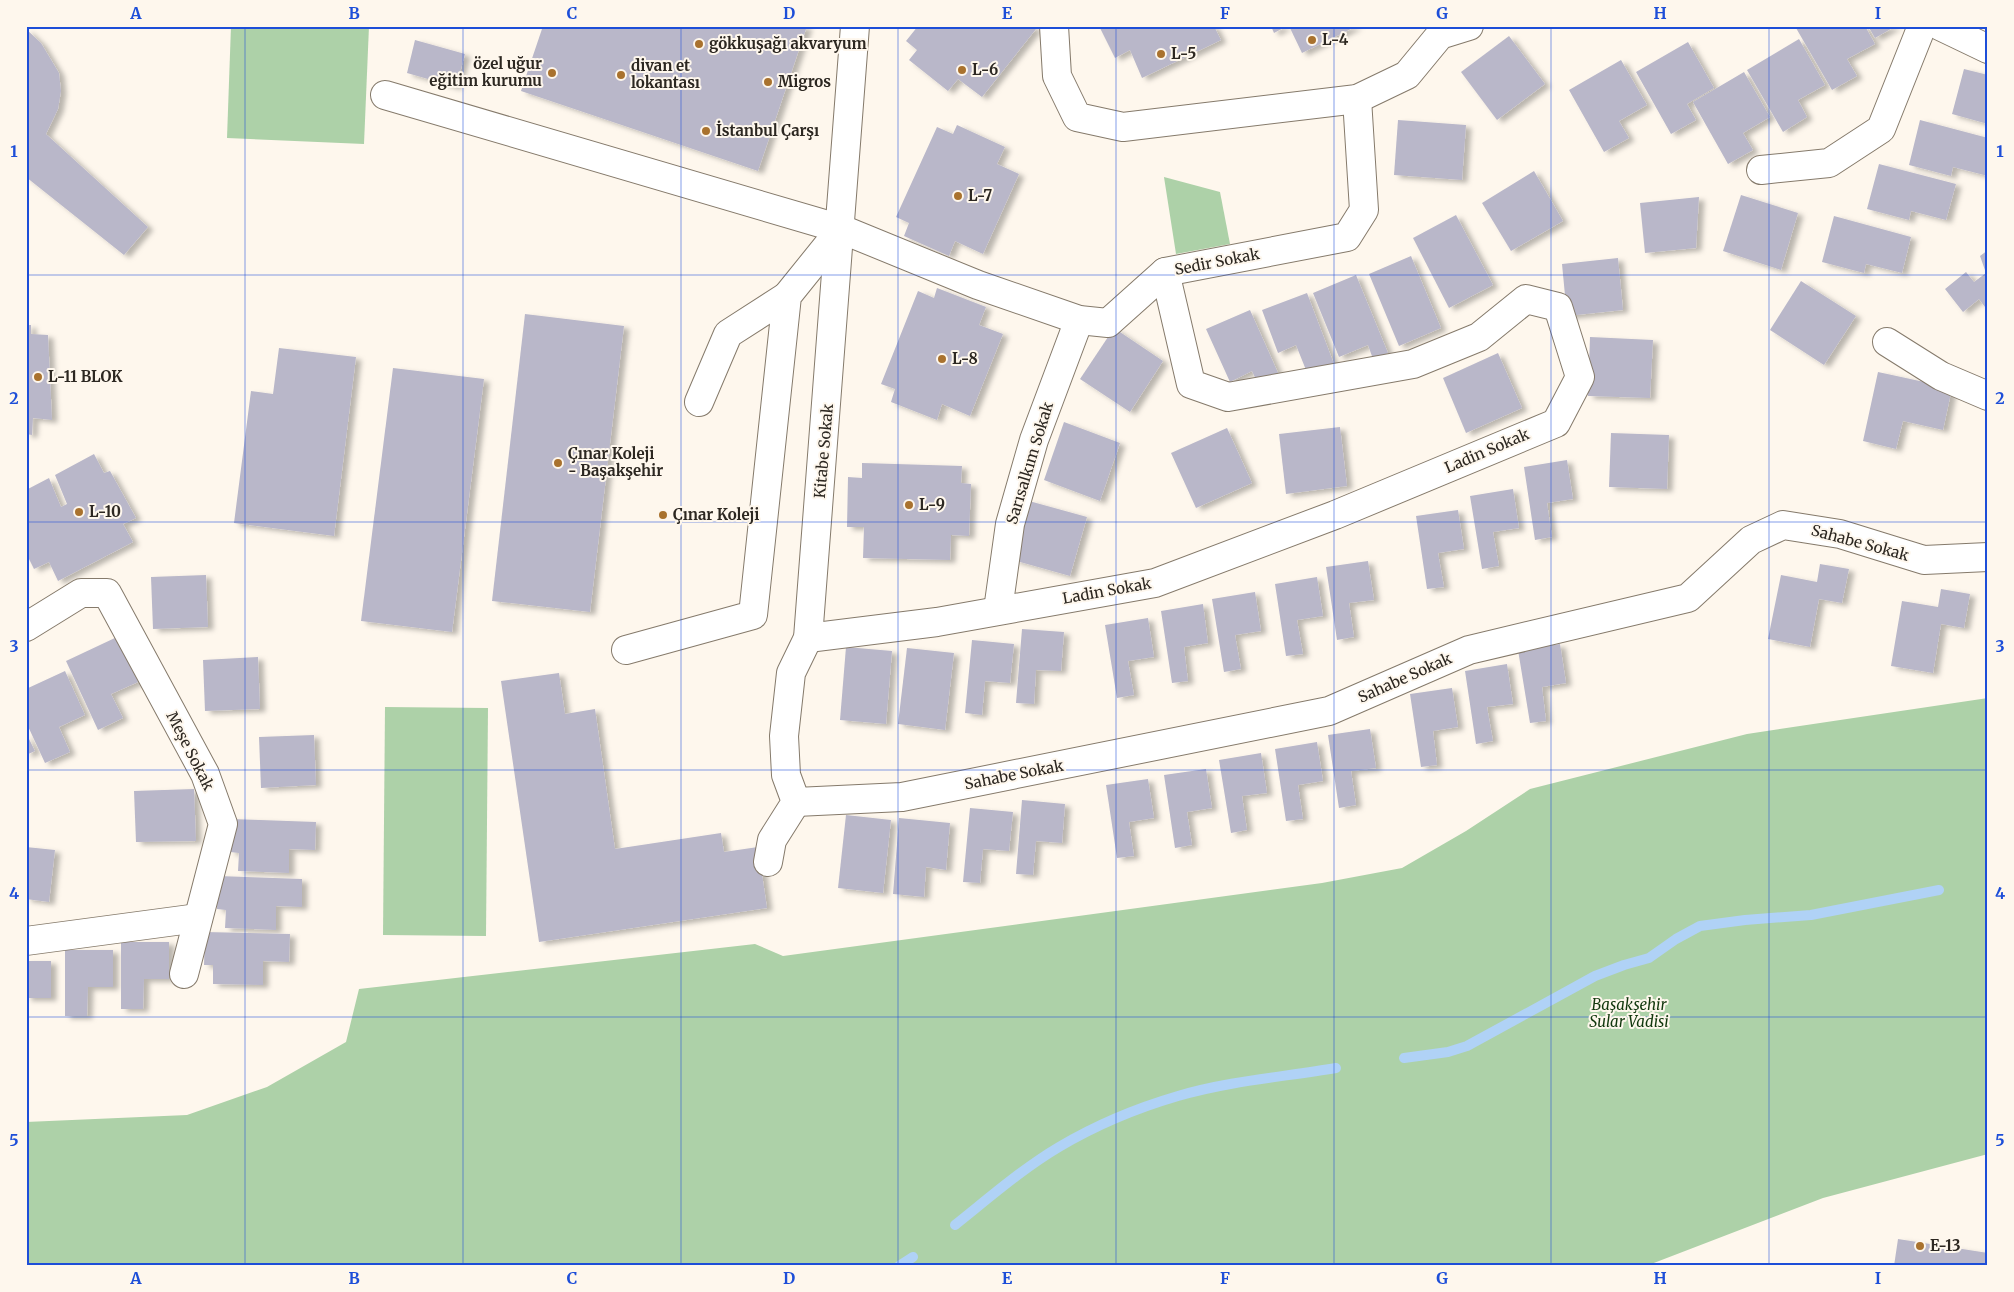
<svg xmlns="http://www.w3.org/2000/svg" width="2014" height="1292" font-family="Merriweather,serif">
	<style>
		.green { fill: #add1a8 }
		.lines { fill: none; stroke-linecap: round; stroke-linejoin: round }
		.stream { stroke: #b0d2f6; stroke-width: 10 }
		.building { fill: #b9b7c9; filter: url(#shadow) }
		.minor-casing { stroke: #857a6b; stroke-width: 30 }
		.minor { stroke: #fff; stroke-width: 28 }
		.grid { fill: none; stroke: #1d4ed8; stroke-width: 1; stroke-opacity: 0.55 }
		.poi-dot { fill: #a9722e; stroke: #fef7ed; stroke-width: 2 }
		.labels { text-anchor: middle; stroke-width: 4; stroke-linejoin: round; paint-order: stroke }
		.poi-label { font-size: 15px; font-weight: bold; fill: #2c2721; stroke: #fef7ed; text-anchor: start }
		.street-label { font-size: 15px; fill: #2c2721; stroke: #fef7ed }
		.park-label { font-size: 15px; font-style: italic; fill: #12380e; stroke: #fef7ed }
		.neatline { fill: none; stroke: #1d4ed8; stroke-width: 2 }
		.grid-label { font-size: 16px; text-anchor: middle; font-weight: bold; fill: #1d4ed8 }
	</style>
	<defs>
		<filter id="shadow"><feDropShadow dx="5.5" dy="3" stdDeviation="2.5" flood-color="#0004"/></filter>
	</defs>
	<rect width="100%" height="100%" fill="#fef7ed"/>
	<!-- green -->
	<g class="green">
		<path d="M231 26H369L364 144 227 138Z"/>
		<path d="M1164 177 1220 192 1230 244 1176 254Z"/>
		<path d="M1988 698V1154L1823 1198 1646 1266H26V1122L187 1115 267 1087 346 1042 359 989 755 944 783 956 1322 883 1402 868 1466 831 1530 789 1747 734Z"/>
		<path d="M385 707 488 708 486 936 383 935Z"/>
	</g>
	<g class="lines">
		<!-- stream -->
		<g class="stream">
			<path d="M1404 1058 1448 1052 1467 1046 1595 976 1624 965 1649 958 1676 939 1700 926 1745 920 1811 915 1939 890"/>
			<path d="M955 1225C989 1198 1022 1169 1059 1147 1096 1125 1137 1108 1178 1096 1229 1081 1283 1077 1336 1068"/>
			<path d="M899 1266 913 1257"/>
		</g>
	</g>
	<!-- building -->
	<g class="building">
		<path d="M543 26H807L758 171 521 91Z"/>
		<path d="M918 26H1033L1036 29 982 97 958 79 948 91 909 60 917 50 906 41Z"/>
		<path d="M1099 26H1214L1221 40 1142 78 1130 50 1115 58Z"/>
		<path d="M1271 26H1287L1274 33Z"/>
		<path d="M1289 26H1357L1302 53Z"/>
		<path d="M1800 26H1865L1875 44 1847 59 1857 76 1832 90 1796 28Z"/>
		<path d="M1868 26H1896L1875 38Z"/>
		<path d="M26 29 41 43 59 73 61 91 58 109 46 134 148 227 124 255 26 177Z"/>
		<path d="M1509 36 1545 84 1497 120 1461 72Z"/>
		<path d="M1799 39 1825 85 1798 100 1807 117 1783 132 1747 70Z"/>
		<path d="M415 40 465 54 456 87 407 73Z"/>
		<path d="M1688 42 1714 88 1687 104 1696 120 1671 134 1636 72Z"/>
		<path d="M1621 60 1647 105 1619 121 1629 138 1604 152 1569 90Z"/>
		<path d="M1964 69 1988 75V124L1952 114Z"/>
		<path d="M1744 72 1770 117 1743 133 1753 150 1728 164 1693 102Z"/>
		<path d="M1398 120 1466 125 1462 180 1394 175Z"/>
		<path d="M1920 120 1988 138V176L1953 167 1951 176 1909 165Z"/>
		<path d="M957 125 1005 147 997 164 1019 174 983 254 955 241 949 256 904 236 909 223 896 217 937 127 953 134Z"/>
		<path d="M1879 164 1956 184 1946 220 1911 211 1909 220 1867 209Z"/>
		<path d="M1534 171 1563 221 1511 251 1482 203Z"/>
		<path d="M1741 195 1798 213 1781 270 1723 251Z"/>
		<path d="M1699 197 1696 248 1645 253 1640 203Z"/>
		<path d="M1456 215 1493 285 1449 308 1413 238Z"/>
		<path d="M1834 216 1911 237 1902 273 1866 264 1864 273 1822 262Z"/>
		<path d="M1988 250V311L1979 299 1963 312 1945 289 1966 272 1974 282 1986 273 1980 256Z"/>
		<path d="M1411 256 1441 328 1399 346 1369 274Z"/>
		<path d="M1618 258 1623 310 1567 316 1562 264Z"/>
		<path d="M1356 275 1388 353 1373 359 1368 345 1339 357 1313 293Z"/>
		<path d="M1801 281 1856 316 1824 365 1770 330Z"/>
		<path d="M937 288 986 307 979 325 1003 334 970 416 942 404 937 420 891 402 895 389 881 384 918 291 934 298Z"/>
		<path d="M1307 293 1334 364 1308 375 1296 345 1278 353 1262 310Z"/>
		<path d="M1250 310 1279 375 1258 384 1252 371 1230 382 1206 329Z"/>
		<path d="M525 314 624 326 590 612 492 601Z"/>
		<path d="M26 325H31V334L48 335 52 420 33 418 32 435 26 434Z"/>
		<path d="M1114 328 1163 361 1130 412 1080 379Z"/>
		<path d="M1590 337 1653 340 1650 398 1588 396Z"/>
		<path d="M279 348 356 357 334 536 234 523 251 391 273 394Z"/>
		<path d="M1498 353 1522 408 1466 433 1443 378Z"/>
		<path d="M393 368 484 379 452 632 361 621Z"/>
		<path d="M1878 372 1952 388 1943 430 1903 421 1896 449 1863 441Z"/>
		<path d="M1064 422 1120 443 1100 501 1044 480Z"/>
		<path d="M1340 427 1347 486 1286 494 1279 434Z"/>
		<path d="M1227 428 1252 483 1196 508 1171 453Z"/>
		<path d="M1611 433 1669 435 1667 489 1609 487Z"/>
		<path d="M94 454 104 473 110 471 136 518 123 524 133 542 58 581 49 562 34 569 26 553V490L49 478 61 507 67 504 55 475Z"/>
		<path d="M1567 460 1573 499 1547 503 1552 537 1535 540 1524 467Z"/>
		<path d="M862 463 962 466 961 483 971 484 969 536 951 535 950 560 863 558 864 527H847L848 477 862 478Z"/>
		<path d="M1513 489 1519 528 1493 532 1499 566 1482 569 1470 496Z"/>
		<path d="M1029 501 1087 517 1070 576 1013 560Z"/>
		<path d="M1458 510 1464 549 1438 553 1444 587 1427 589 1416 516Z"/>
		<path d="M1368 561 1374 600 1349 603 1354 637 1337 640 1326 567Z"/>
		<path d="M1820 564 1849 569 1842 603 1819 599 1810 647 1768 639 1781 575 1817 582Z"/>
		<path d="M206 575 208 627 153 629 151 577Z"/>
		<path d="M1317 577 1323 616 1297 620 1303 654 1286 656 1275 584Z"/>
		<path d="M1941 589 1970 594 1964 628 1941 624 1933 673 1891 666 1902 601 1938 607Z"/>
		<path d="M1255 592 1261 631 1235 635 1241 669 1224 672 1212 599Z"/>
		<path d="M1203 604 1208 643 1184 647 1188 681 1172 683 1161 611Z"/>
		<path d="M1148 618 1154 657 1128 661 1134 695 1117 698 1105 625Z"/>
		<path d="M1022 629 1064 632 1061 671 1036 670 1034 704 1016 703Z"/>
		<path d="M117 637 138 682 111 694 123 718 98 730 66 661Z"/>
		<path d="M972 640 1014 644 1010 683 985 681 982 715 965 713Z"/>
		<path d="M1560 644 1566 683 1542 687 1546 721 1530 723 1518 650Z"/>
		<path d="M846 647 892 651 886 724 840 720Z"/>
		<path d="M907 648 954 653 945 730 898 724Z"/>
		<path d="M258 657 260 709 205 711 203 660Z"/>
		<path d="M1507 664 1513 704 1487 707 1493 741 1476 744 1465 671Z"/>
		<path d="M65 671 85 715 59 727 70 752 45 763 26 722V689Z"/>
		<path d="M559 673 565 714 595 709 615 849 721 833 724 852 758 847 767 908 539 942 501 681Z"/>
		<path d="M1452 688 1458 727 1433 731 1437 765 1421 767 1410 694Z"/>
		<path d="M1370 729 1376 768 1351 771 1356 805 1339 808 1328 735Z"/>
		<path d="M26 733 35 751 26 755Z"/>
		<path d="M314 735 316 785 261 788 259 737Z"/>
		<path d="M1317 742 1323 781 1298 785 1303 819 1286 821 1275 749Z"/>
		<path d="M1261 753 1267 793 1242 796 1247 830 1231 833 1219 760Z"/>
		<path d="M1206 769 1212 808 1187 812 1192 845 1175 848 1164 775Z"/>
		<path d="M1148 779 1154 818 1129 822 1134 856 1117 858 1106 785Z"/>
		<path d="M194 789 196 841 136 842 134 791Z"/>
		<path d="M1022 800 1065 804 1062 843 1036 841 1033 875 1016 874Z"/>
		<path d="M970 808 1013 812 1009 851 983 849 980 883 963 882Z"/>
		<path d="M846 815 891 820 883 893 838 888Z"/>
		<path d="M899 818 950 823 946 870 926 867 924 897 893 894Z"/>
		<path d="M231 819 316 822 315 850 289 849V873L238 871 239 853 230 852Z"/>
		<path d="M26 847 55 850 49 902 26 899Z"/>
		<path d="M218 876 302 879V907L276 906V930L225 928 226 910 217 909Z"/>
		<path d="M205 932 290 934 289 962 263 961V985L213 984V965H204Z"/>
		<path d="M121 942H169V979H144L143 1009H121Z"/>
		<path d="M65 950H113V987H88L87 1016H65Z"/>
		<rect x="26" y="961" width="25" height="37"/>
		<path d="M1898 1239 1988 1253V1266H1894Z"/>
	</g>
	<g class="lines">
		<!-- minor casing -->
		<g class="minor-casing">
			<g id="minor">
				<path d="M1054 26 1057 76 1077 117 1123 127 1357 99 1407 75 1440 35 1469 26"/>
				<path d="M1940 26 1988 49"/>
				<path d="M385 95 841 229 978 285 1079 320 1108 323 1165 272 1347 237 1364 210 1357 99"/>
				<path d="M1761 170 1829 163 1881 129 1922 26"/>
				<path d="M1887 342 1941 376 1988 396"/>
				<path d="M699 402 728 334 787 296"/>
				<path d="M998 610 1010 524 1034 440 1079 320"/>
				<path d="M26 627 81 593H107L205 774 223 824 184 974"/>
				<path d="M808 638 937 622 1155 583 1335 515 1556 423 1580 377 1558 307 1526 299 1479 337 1413 364 1228 397 1191 384 1165 272"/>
				<path d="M626 650 753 615 787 296 841 229"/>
				<path d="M796 802 902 797 1329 711 1469 650 1688 598 1751 540 1783 525 1840 534 1924 560 1988 557"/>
				<path d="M768 862 772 840 796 802 786 775 784 736 791 673 808 638 855 26"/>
				<path d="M26 941 198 918"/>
			</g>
		</g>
		<!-- minor -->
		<use href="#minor" class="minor"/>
	</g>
	<!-- grid -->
	<path class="grid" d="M245 26V1266M463 26V1266M681 26V1266M898 26V1266M1116 26V1266M1334 26V1266M1551 26V1266M1769 26V1266M26 275H1988M26 522H1988M26 770H1988M26 1017H1988"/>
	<!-- markers -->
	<g class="poi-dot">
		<circle cx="1312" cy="40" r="5"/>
		<circle cx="699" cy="44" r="5"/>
		<circle cx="1161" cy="54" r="5"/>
		<circle cx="962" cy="70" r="5"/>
		<circle cx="552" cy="73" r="5"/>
		<circle cx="621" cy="75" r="5"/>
		<circle cx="768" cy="82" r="5"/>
		<circle cx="706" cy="131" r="5"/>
		<circle cx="958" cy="196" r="5"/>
		<circle cx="942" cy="359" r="5"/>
		<circle cx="38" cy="377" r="5"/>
		<circle cx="558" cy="463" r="5"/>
		<circle cx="909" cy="505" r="5"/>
		<circle cx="79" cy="512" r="5"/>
		<circle cx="663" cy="515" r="5"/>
		<circle cx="1920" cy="1246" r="5"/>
	</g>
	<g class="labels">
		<!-- poi labels -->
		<g class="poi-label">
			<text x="1322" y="45">L-4</text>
			<text x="709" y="49">gökkuşağı akvaryum</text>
			<text x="1171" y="59">L-5</text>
			<text x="542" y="69" text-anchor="end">özel uğur<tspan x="542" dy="17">eğitim kurumu</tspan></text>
			<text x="631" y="71">divan et<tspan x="631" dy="17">lokantası</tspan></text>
			<text x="972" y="75">L-6</text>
			<text x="778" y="87">Migros</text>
			<text x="716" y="136">İstanbul Çarşı</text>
			<text x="968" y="201">L-7</text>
			<text x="952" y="364">L-8</text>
			<text x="48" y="382">L-11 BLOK</text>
			<text x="568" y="459">Çınar Koleji<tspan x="568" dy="17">- Başakşehir</tspan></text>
			<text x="919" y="510">L-9</text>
			<text x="89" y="517">L-10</text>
			<text x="673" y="520">Çınar Koleji</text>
			<text x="1930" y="1251">E-13</text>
		</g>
		<!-- street labels -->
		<g class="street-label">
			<text transform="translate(1217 262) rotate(-11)" y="5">Sedir Sokak</text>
			<text transform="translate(824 451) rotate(-85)" y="5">Kitabe Sokak</text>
			<text transform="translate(1487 451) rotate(-23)" y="5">Ladin Sokak</text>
			<text transform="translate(1030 463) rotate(-73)" y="5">Sarısalkım Sokak</text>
			<text transform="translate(1860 543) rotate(15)" y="5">Sahabe Sokak</text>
			<text transform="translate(1107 591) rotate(-10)" y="5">Ladin Sokak</text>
			<text transform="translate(1405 678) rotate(-24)" y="5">Sahabe Sokak</text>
			<text transform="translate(190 751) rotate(63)" y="5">Meşe Sokak</text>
			<text transform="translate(1014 775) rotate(-11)" y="5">Sahabe Sokak</text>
		</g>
		<!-- park labels -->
		<g class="park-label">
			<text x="1629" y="1010">Başakşehir<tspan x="1629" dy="17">Sular Vadisi</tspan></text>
		</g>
	</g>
	<!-- border -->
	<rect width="2014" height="1292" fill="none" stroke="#fef7ed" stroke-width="55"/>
	<rect x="28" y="28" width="1958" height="1236" class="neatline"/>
	<g class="grid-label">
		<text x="136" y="19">A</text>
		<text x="354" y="19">B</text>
		<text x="572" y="19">C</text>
		<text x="789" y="19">D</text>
		<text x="1007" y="19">E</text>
		<text x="1225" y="19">F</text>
		<text x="1442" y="19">G</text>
		<text x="1660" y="19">H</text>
		<text x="1878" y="19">I</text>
		<text x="14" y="157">1</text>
		<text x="2000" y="157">1</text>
		<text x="14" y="404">2</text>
		<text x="2000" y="404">2</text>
		<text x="14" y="652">3</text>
		<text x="2000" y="652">3</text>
		<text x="14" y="899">4</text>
		<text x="2000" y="899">4</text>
		<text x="14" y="1146">5</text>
		<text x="2000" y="1146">5</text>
		<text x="136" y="1284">A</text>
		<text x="354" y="1284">B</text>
		<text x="572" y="1284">C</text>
		<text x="789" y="1284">D</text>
		<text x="1007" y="1284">E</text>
		<text x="1225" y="1284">F</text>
		<text x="1442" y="1284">G</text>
		<text x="1660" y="1284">H</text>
		<text x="1878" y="1284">I</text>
	</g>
</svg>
